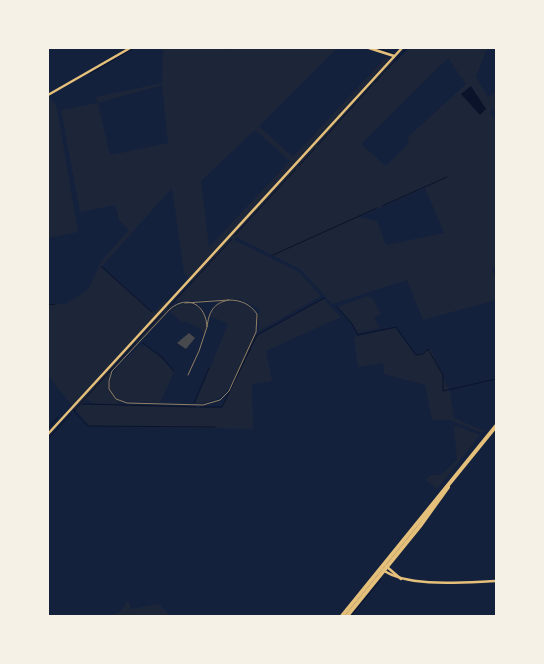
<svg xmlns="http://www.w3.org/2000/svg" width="544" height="664" font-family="'PT Sans Narrow',sans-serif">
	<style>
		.green { fill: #1d2539; fill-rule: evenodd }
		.water { fill: #0b132b }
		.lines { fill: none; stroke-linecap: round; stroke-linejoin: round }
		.stream { stroke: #0b132b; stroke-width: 1 }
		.building { fill: #48494c }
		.minor { stroke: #e5c07b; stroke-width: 2.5 }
		.primary { stroke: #e5c07b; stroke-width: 4 }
		.rail { stroke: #918062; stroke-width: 1 }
	</style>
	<rect width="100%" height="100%" fill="#14213d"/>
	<!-- green -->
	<g class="green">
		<path d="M163 48H230V50L237 48H337L259 126 293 157 386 57 396 62 409 48H487L476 77 488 97 496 92V113L493 109 490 112 496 121V267L492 268 496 281V300L423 320 407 280 332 304 300 269 236 237 234 240 299 272 321 296 259 331 258 314 260 312 256 307 240 299 175 301 193 282 184 273 172 188 101 267 150 311 154 312 165 300 172 306 112 369 108 381V389L119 402 117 404 92 403 87 399 83 404 222 408 257 336 324 299 341 317 266 351 272 381 252 384 253 429 89 426 48 376V304L58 303 64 305 88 289 102 260 129 230 119 220 115 205 80 212 61 110 98 103 96 97 162 83ZM448 58 466 84 407 138 409 143 386 166 361 144ZM162 85 168 143 110 155 98 103ZM255 130 290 161 209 247 201 181ZM425 188 444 233 386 245 377 221 359 217Z"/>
		<path d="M49 97 56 105 58 114 78 232 48 238Z"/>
		<path d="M367 296 373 299 381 314 374 317 380 328 358 333 352 323 338 307Z"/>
		<path d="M236 301C244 303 254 308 257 316 261 329 234 385 224 394 216 401 205 403 195 404L228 324 210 316C214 304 224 301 236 301Z"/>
		<path d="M182 304C202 303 210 317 205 335L200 329 185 321 183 323 169 311Z"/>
		<path d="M395 328 415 355 431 350 450 392 454 418 484 431 482 433 450 420H432L425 385 384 374 383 363 358 367 354 337Z"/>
		<path d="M140 345 142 347 144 345 161 358 174 372 160 403 121 401C91 385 126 360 140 345Z"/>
		<path d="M457 426 480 435 437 489 426 480 429 476 442 474 457 460 454 427Z"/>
		<path d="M126 602H129L131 609 159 604 170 616H92C105 615 121 618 126 602Z"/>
	</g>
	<!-- water -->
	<path class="water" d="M471 86 486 109 480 115 461 94Z"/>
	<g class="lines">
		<!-- stream -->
		<g class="stream">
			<path d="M376 48 390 52"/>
			<path d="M91 73 134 48"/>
			<path d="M374 83 407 48"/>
			<path d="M318 145 372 85"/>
			<path d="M299 166 315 148"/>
			<path d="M382 206 447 177"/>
			<path d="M235 235 296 169"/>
			<path d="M273 255 377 208"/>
			<path d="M101 266 152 312"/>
			<path d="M48 305 56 304"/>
			<path d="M337 307 352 324 358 335 396 327 416 355 423 354 428 349 443 375V391L496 379"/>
			<path d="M168 308 232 239"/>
			<path d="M138 339 163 313"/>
			<path d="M136 342 74 411 88 426 215 427"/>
			<path d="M143 343 162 357 174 371"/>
			<path d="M194 403 209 368"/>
			<path d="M82 404 196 407"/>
			<path d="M200 407H222L257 335 324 298"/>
			<path d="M48 429 58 417"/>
			<path d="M48 439 71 414"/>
			<path d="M351 616 381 579"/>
		</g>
	</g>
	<!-- building -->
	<path class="building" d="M189 333 195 338 186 349 177 343Z"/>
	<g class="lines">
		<!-- minor -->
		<g class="minor">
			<path d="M369 48 394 56"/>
			<path d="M48 95 130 48"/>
			<path d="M48 434 402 48"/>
			<path d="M386 566 401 579"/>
			<path d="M383 570C408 588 466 582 496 581"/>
		</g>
		<!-- primary -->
		<g class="primary">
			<path d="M342 616 496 426"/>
			<path d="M347 616 420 526 448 487"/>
		</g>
		<!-- rail -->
		<g class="rail">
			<path d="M185 303 229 300C241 300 250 304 257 314L256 332 229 391 220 400 203 405 127 403 116 399 109 389V381L112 371 170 309C188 294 206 305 207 327 209 312 213 303 229 300"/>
			<path d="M188 375 199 351 207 327"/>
		</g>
	</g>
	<!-- border -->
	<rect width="544" height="664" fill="none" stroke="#f6f1e7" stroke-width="98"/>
</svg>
